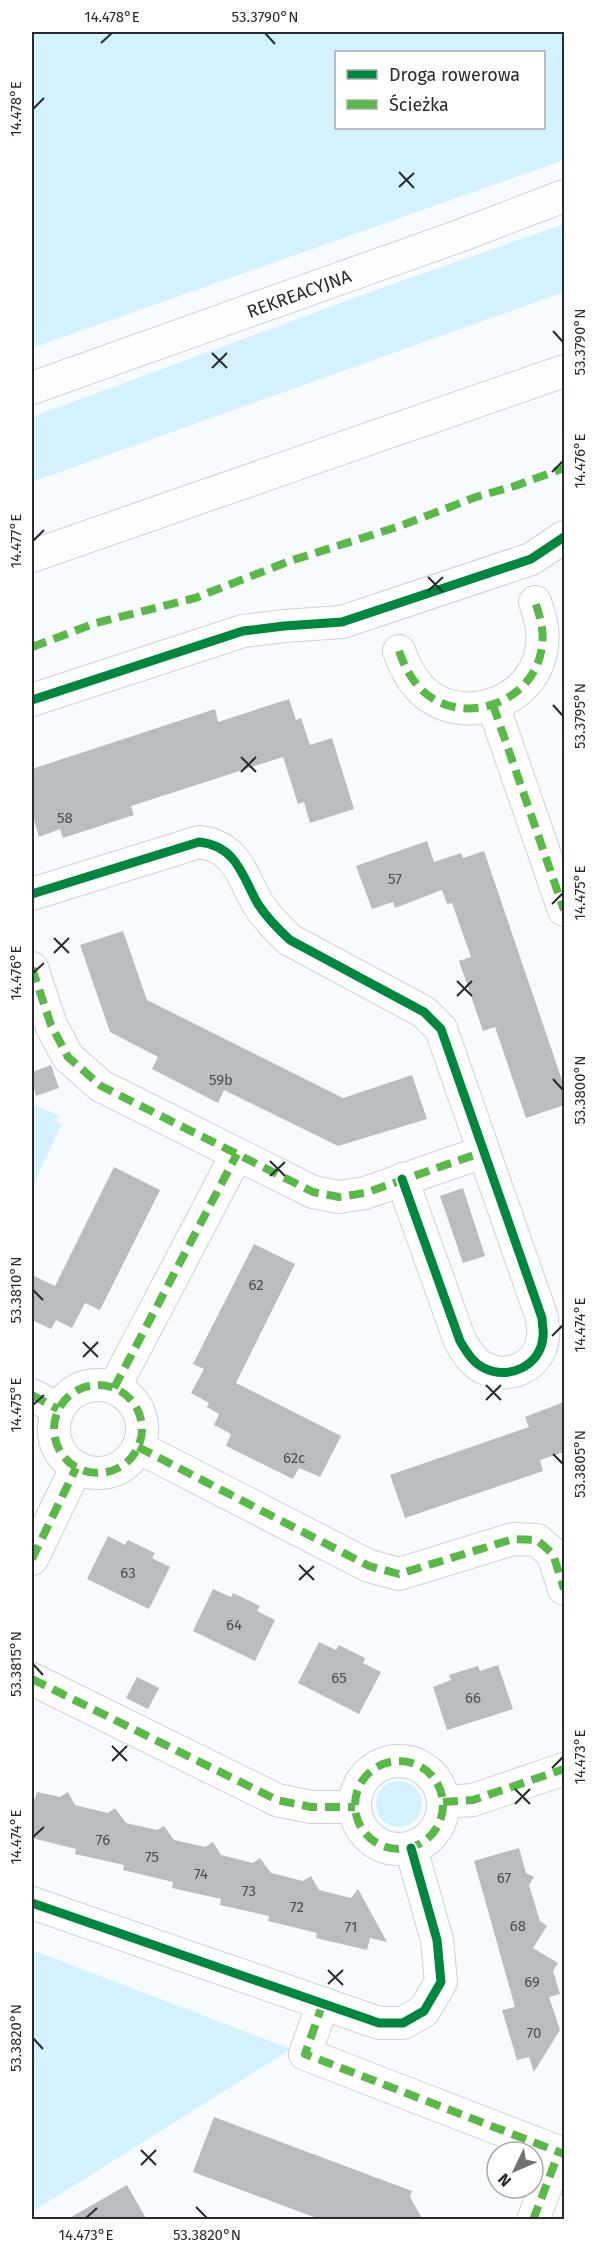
<svg xmlns="http://www.w3.org/2000/svg" width="596" height="2251" font-family="'Fira Sans',sans-serif">
	<style>
		.green { fill: #d3f1fe; fill-rule: evenodd }
		.building { fill: #b9bdc0 }
		.lines { fill: none; stroke-linecap: round; stroke-linejoin: round }
		.minor-casing { stroke: #cdd2d4; stroke-width: 34 }
		.minor { stroke: #fefeff; stroke-width: 32 }
		.quiet { stroke: #58b947; stroke-width: 8; stroke-dasharray: 15 8; stroke-linecap: butt }
		.cycleway-casing { stroke: #fff; stroke-width: 13 }
		.cycleway { stroke: #00873e; stroke-width: 9 }
		.ticks { fill: none; stroke: #252c2e; stroke-width: 2 }
		.labels { text-anchor: middle; stroke-width: 4.5; stroke-linejoin: round; paint-order: stroke }
		.number-label { font-size: 15px; fill: #4a5052 }
		.street-label { font-size: 18px; fill: #252c2e; stroke: #fff }
		.neatline { fill: none; stroke: #252c2e; stroke-width: 2 }
		.ticks-label { font-size: 15px; text-anchor: middle; fill: #252c2e }
	</style>
	<rect width="100%" height="100%" fill="#f7fbfd"/>
	<!-- green -->
	<g class="green">
		<path d="M32 32H564V160L32 348ZM336 52H544V128H336Z"/>
		<path d="M564 224V292L32 482V417L387 286Z"/>
		<path d="M32 1104 59 1116 56 1121 62 1124 32 1187Z"/>
		<circle cx="399" cy="1804" r="23"/>
		<path d="M32 1950 291 2049 32 2212Z"/>
	</g>
	<!-- building -->
	<g class="building">
		<path d="M289 699 296 720 301 718 310 745 332 738 354 809 310 823 304 802 298 804 283 757 131 806 134 815 63 838 60 829 39 837 32 813V769L215 709 218 722Z"/>
		<path d="M427 841 434 862 461 853 463 858 484 851 564 1086V1105L526 1118 495 1027 483 1031 459 961 471 957 452 903 447 904 442 890 395 908 393 902 372 909 356 866Z"/>
		<path d="M123 931 147 1000 343 1098 412 1075 427 1119 338 1146 224 1090 218 1103 152 1069 158 1057 110 1032 80 945Z"/>
		<path d="M51 1065 59 1088 36 1096 32 1082V1072Z"/>
		<path d="M114 1167 160 1190 100 1310 85 1303 72 1328 56 1320 51 1329 32 1320V1275L55 1286Z"/>
		<path d="M463 1188 485 1256 463 1263 440 1196Z"/>
		<path d="M254 1244 295 1264 236 1383 341 1436 320 1477 299 1468 293 1479 226 1446 231 1434 214 1425 219 1414 207 1407 209 1403 191 1393 204 1369 193 1364Z"/>
		<path d="M564 1402V1452L540 1460 543 1471 405 1518 390 1475 529 1427 525 1417Z"/>
		<path d="M108 1536 125 1545 128 1540 155 1553 152 1558 170 1567 149 1609 87 1579Z"/>
		<path d="M213 1589 231 1597 233 1593 260 1606 257 1611 275 1620 255 1661 193 1631Z"/>
		<path d="M319 1642 336 1650 339 1645 365 1658 363 1663 381 1672 359 1714 298 1683Z"/>
		<path d="M498 1665 513 1709 447 1730 433 1687 451 1680 449 1675 478 1666 480 1671Z"/>
		<path d="M137 1677 159 1688 148 1709 126 1698Z"/>
		<path d="M37 1792 60 1797 68 1792 75 1805 108 1813 115 1808 126 1823 157 1830 164 1826 174 1840 205 1847 213 1842 221 1855 253 1863 260 1858 271 1873 303 1881 311 1876 319 1890 351 1898 358 1889 387 1942 370 1938 367 1950 316 1938 317 1933 268 1921 269 1916 220 1905 221 1899 172 1888 173 1882 123 1870 124 1865 75 1854 76 1849 32 1838V1799H35Z"/>
		<path d="M519 1848 526 1873 534 1877 529 1885 540 1921 547 1926 533 1948 558 1963 553 1971 560 1994 549 1997 560 2030 534 2072 529 2057 517 2060 502 2010 515 2007 474 1861Z"/>
		<path d="M214 2117 412 2191 410 2197 423 2220H322L193 2172Z"/>
		<path d="M127 2185 147 2220H66Z"/>
	</g>
	<g class="lines">
		<!-- minor casing -->
		<g class="minor-casing">
			<g id="minor">
				<path d="M32 388 462 235 564 196"/>
				<path d="M32 556 564 371"/>
				<path d="M399 651C404 665 409 676 419 687 457 729 531 705 541 652 545 634 541 619 535 602"/>
				<path d="M32 700 243 631 284 626 342 622 531 559 564 537"/>
				<path d="M493 705 564 910"/>
				<path d="M32 894 199 842C237 846 242 876 258 904 267 918 278 929 290 940L424 1012 441 1029 542 1318C542 1324 544 1331 543 1337 541 1365 509 1381 484 1368 473 1363 466 1351 460 1341L402 1179"/>
				<path d="M32 968 51 1025 68 1057 101 1086 313 1192 339 1197 365 1193 483 1152"/>
				<circle cx="98" cy="1429" r="44"/>
				<path d="M114 1388 237 1154"/>
				<path d="M32 1395 58 1409"/>
				<path d="M138 1447 369 1566 399 1574 513 1539 537 1540 553 1554 564 1589"/>
				<path d="M32 1559 76 1468"/>
				<path d="M32 1679 277 1800 311 1807H355"/>
				<circle cx="399" cy="1805" r="44"/>
				<path d="M443 1802 473 1800 564 1769"/>
				<path d="M32 1903 379 2023H403L424 2011 441 1982 437 1940 411 1848"/>
				<path d="M323 2003 305 2054 564 2154"/>
				<path d="M533 2220 559 2152"/>
			</g>
		</g>
		<!-- minor -->
		<use href="#minor" class="minor"/>
		<!-- quiet -->
		<g class="quiet">
			<path d="M32 647 96 623 195 598 290 561 400 526 476 497 515 486 564 468"/>
			<path d="M399 651C404 665 409 676 419 687 457 729 531 705 541 652 545 634 541 619 535 602"/>
			<path d="M493 705 564 910"/>
			<path d="M32 968 51 1025 68 1057 101 1086 313 1192 339 1197 365 1193 483 1152"/>
			<circle cx="98" cy="1429" r="44"/>
			<path d="M114 1388 237 1154"/>
			<path d="M32 1395 58 1409"/>
			<path d="M138 1447 369 1566 399 1574 513 1539 537 1540 553 1554 564 1589"/>
			<path d="M32 1559 76 1468"/>
			<path d="M32 1679 277 1800 311 1807H355"/>
			<circle cx="399" cy="1805" r="44"/>
			<path d="M443 1802 473 1800 564 1769"/>
			<path d="M323 2003 305 2054 564 2154"/>
			<path d="M533 2220 559 2152"/>
		</g>
		<!-- cycleway casing -->
		<g class="cycleway-casing">
			<g id="cycleway">
				<path d="M32 700 243 631 284 626 342 622 531 559 564 537"/>
				<path d="M32 894 199 842C237 846 242 876 258 904 267 918 278 929 290 940L424 1012 441 1029 542 1318C542 1324 544 1331 543 1337 541 1365 509 1381 484 1368 473 1363 466 1351 460 1341L402 1179"/>
				<path d="M32 1903 379 2023H403L424 2011 441 1982 437 1940 411 1848"/>
			</g>
		</g>
		<!-- cycleway -->
		<use href="#cycleway" class="cycleway"/>
	</g>
	<!-- ticks -->
	<path class="ticks" d="M265 33 275 44M101 43 112 33M33 109 44 98M399 172 414 188M399 187 414 173M553 331 563 342M212 353 227 368M212 368 227 353M552 472 563 461M33 541 44 530M428 577 443 592M428 591 443 577M553 705 563 716M241 757 256 772M241 772 256 757M552 904 563 893M54 938 69 953M54 953 69 938M33 973 44 963M457 981 472 996M457 996 472 981M553 1079 563 1090M270 1161 285 1176M270 1176 285 1162M33 1290 43 1300M552 1336 563 1325M83 1342 98 1357M83 1357 98 1342M486 1385 501 1400M486 1400 501 1385M33 1405 44 1395M553 1454 563 1464M299 1565 314 1580M299 1580 314 1566M33 1664 43 1675M112 1746 127 1761M112 1761 127 1746M552 1768 563 1757M515 1789 530 1804M515 1804 530 1789M33 1837 44 1827M328 1970 343 1985M328 1984 343 1970M33 2038 43 2049M141 2150 156 2165M141 2165 156 2150M196 2207 207 2218M86 2218 97 2208"/>
	<g class="labels">
		<!-- number labels -->
		<g class="number-label">
			<text x="65" y="823">58</text>
			<text x="395" y="884">57</text>
			<text x="221" y="1085">59b</text>
			<text x="256" y="1290">62</text>
			<text x="294" y="1463">62c</text>
			<text x="128" y="1578">63</text>
			<text x="234" y="1630">64</text>
			<text x="339" y="1683">65</text>
			<text x="473" y="1703">66</text>
			<text x="103" y="1845">76</text>
			<text x="152" y="1862">75</text>
			<text x="201" y="1879">74</text>
			<text x="504" y="1883">67</text>
			<text x="249" y="1896">73</text>
			<text x="297" y="1912">72</text>
			<text x="518" y="1931">68</text>
			<text x="351" y="1932">71</text>
			<text x="532" y="1987">69</text>
			<text x="534" y="2038">70</text>
		</g>
		<!-- street labels -->
		<g class="street-label">
			<text transform="translate(299 294) rotate(-20)" y="6">REKREACYJNA</text>
		</g>
	</g>
	<!-- border -->
	<rect width="596" height="2251" fill="none" stroke="#ffffff" stroke-width="66"/>
	<!-- legend -->
	<rect x="335" y="51" width="210" height="78" fill="#ffffff" stroke="#a8abab" stroke-width="1.5"/>
	<rect x="347" y="70" width="30" height="9" fill="#00873e" stroke="#a8abab" stroke-width="1.5"/>
	<text x="389" y="81" font-size="18" fill="#252c2e">Droga rowerowa</text>
	<rect x="347" y="100" width="30" height="9" fill="#58b947" stroke="#a8abab" stroke-width="1.5"/>
	<text x="389" y="111" font-size="18" fill="#252c2e">Ścieżka</text>
	<!-- north arrow -->
	<g transform="translate(515 2170) rotate(226)"><circle r="28" fill="#ffffff" stroke="#a8abab" stroke-width="1.5"/>
	<path d="M0-4.5L10 22L0 15L-10 22Z" fill="#6e7476"/>
	<text y="-9" font-size="16" font-weight="bold" text-anchor="middle" fill="#252c2e">N</text>
	</g>
	<rect x="33" y="33" width="530" height="2185" class="neatline"/>
	<g class="ticks-label">
		<text x="112" y="22">14.478°E</text>
		<text x="265" y="22">53.3790°N</text>
		<text transform="translate(16 109) rotate(-90)" y="5">14.478°E</text>
		<text transform="translate(580 342) rotate(-90)" y="5">53.3790°N</text>
		<text transform="translate(580 461) rotate(-90)" y="5">14.476°E</text>
		<text transform="translate(16 541) rotate(-90)" y="5">14.477°E</text>
		<text transform="translate(580 716) rotate(-90)" y="5">53.3795°N</text>
		<text transform="translate(580 893) rotate(-90)" y="5">14.475°E</text>
		<text transform="translate(16 973) rotate(-90)" y="5">14.476°E</text>
		<text transform="translate(580 1090) rotate(-90)" y="5">53.3800°N</text>
		<text transform="translate(16 1290) rotate(-90)" y="5">53.3810°N</text>
		<text transform="translate(580 1325) rotate(-90)" y="5">14.474°E</text>
		<text transform="translate(16 1405) rotate(-90)" y="5">14.475°E</text>
		<text transform="translate(580 1464) rotate(-90)" y="5">53.3805°N</text>
		<text transform="translate(16 1664) rotate(-90)" y="5">53.3815°N</text>
		<text transform="translate(580 1757) rotate(-90)" y="5">14.473°E</text>
		<text transform="translate(16 1837) rotate(-90)" y="5">14.474°E</text>
		<text transform="translate(16 2038) rotate(-90)" y="5">53.3820°N</text>
		<text x="86" y="2240">14.473°E</text>
		<text x="207" y="2240">53.3820°N</text>
	</g>
</svg>
